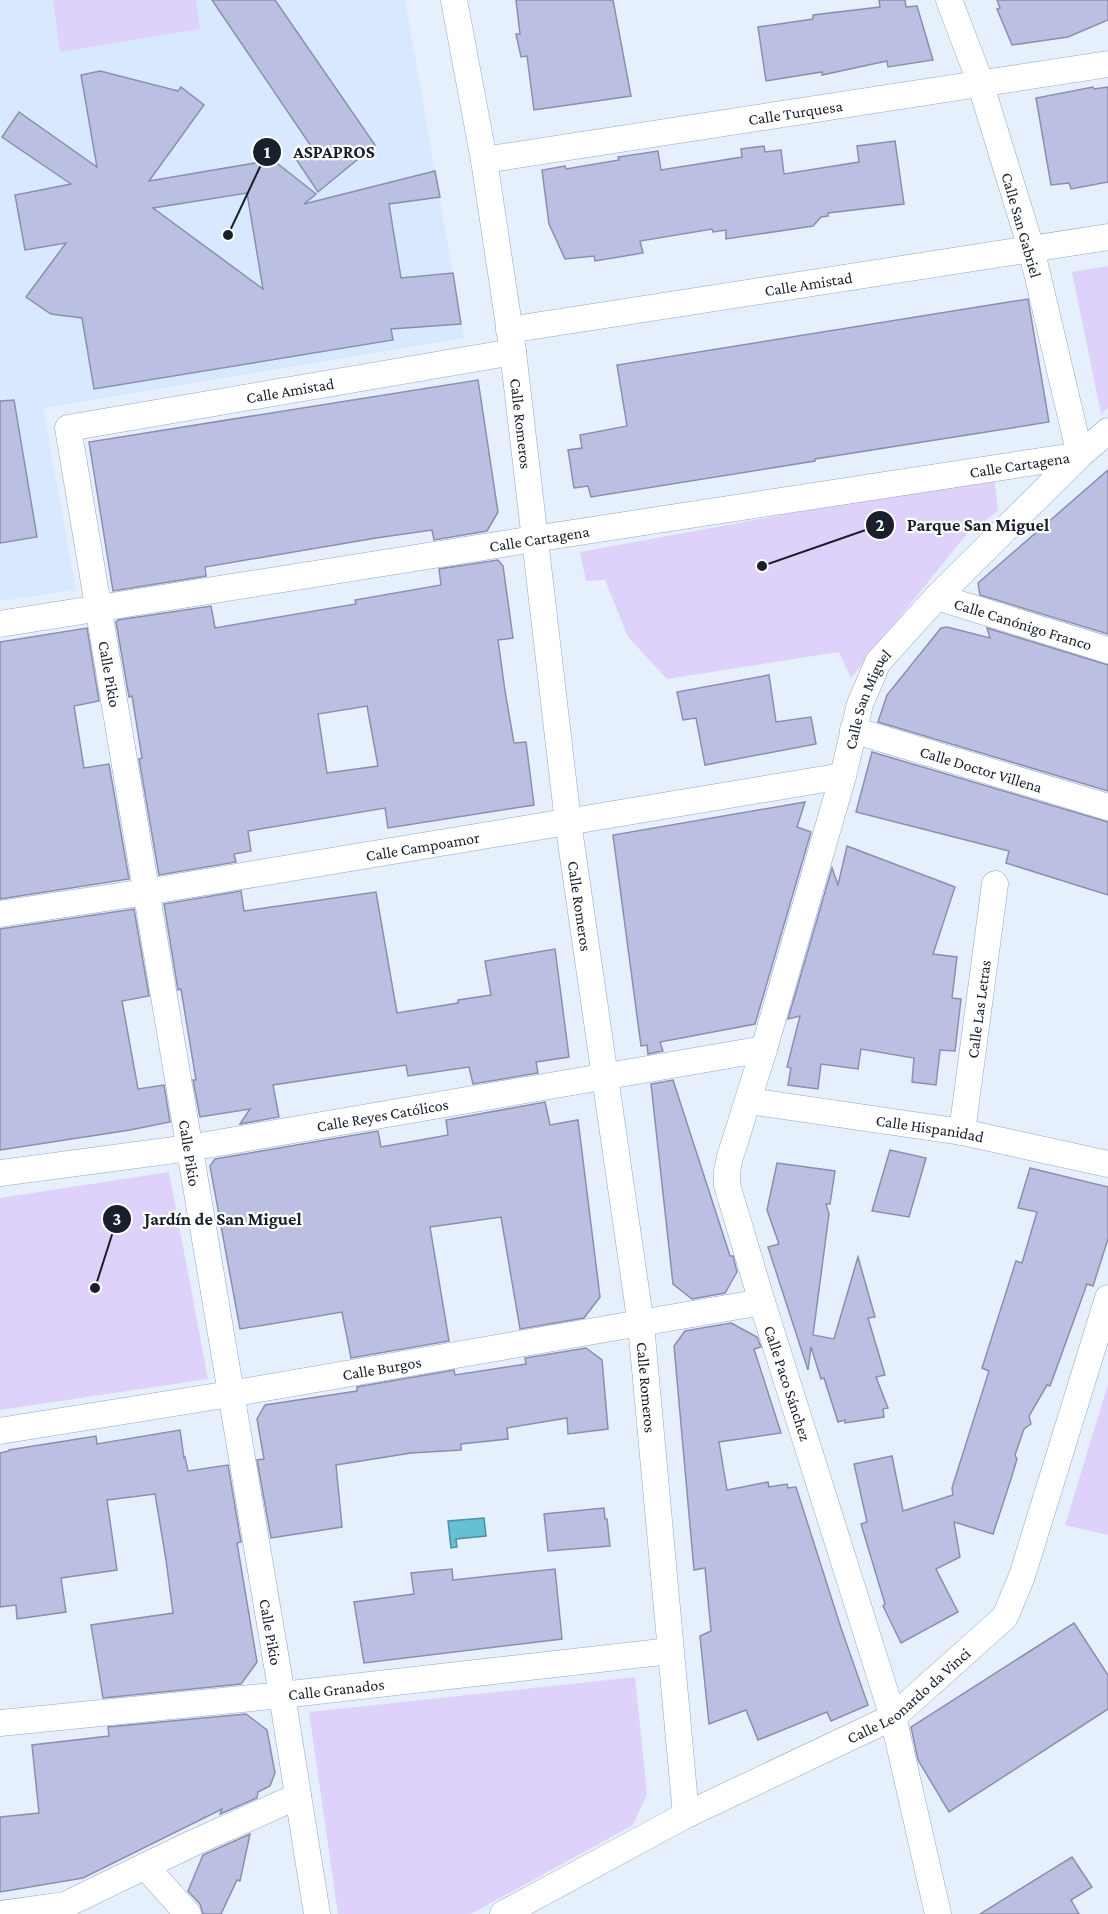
<svg xmlns="http://www.w3.org/2000/svg" width="1108" height="1914" font-family="'Crimson Pro',serif">
	<style>
		.built { fill: #d8e8fe }
		.green { fill: #dfd2fa }
		.water { fill: #65c0d3; stroke: #4e90a1; stroke-width: 1.5 }
		.building { fill: #bbc0e2; stroke: #8a8faf; stroke-width: 1.5; fill-rule: evenodd }
		.lines { fill: none; stroke-linecap: round; stroke-linejoin: round }
		.minor-casing { stroke: #93a8c5; stroke-width: 27 }
		.minor { stroke: #fff; stroke-width: 26 }
		.labels { text-anchor: middle; stroke-width: 4.5; stroke-linejoin: round; paint-order: stroke }
		.street-label { font-size: 16px; fill: #18202b; stroke: #fff }
		.leader { fill: none; stroke: #18202b; stroke-width: 2 }
		.callout-dot { fill: #18202b; stroke: #fff; stroke-width: 2 }
		.mark-label { font-size: 18px; text-anchor: middle; font-weight: bold; fill: #fff }
		.callout-label { font-size: 18px; text-anchor: middle; font-weight: bold; fill: #18202b; stroke: #fff; stroke-width: 4.5; stroke-linejoin: round; paint-order: stroke }
	</style>
	<rect width="100%" height="100%" fill="#e6effc"/>
	<!-- built -->
	<path class="built" d="M0 0H405L464 338 43 408 76 590 0 601Z"/>
	<!-- green -->
	<g class="green">
		<path d="M53 0H196L200 29 60 52Z"/>
		<path d="M1108 266V408L1101 414 1072 272Z"/>
		<path d="M994 476 998 511 965 536 851 678 839 652 667 679 628 637 605 580 586 581 580 552Z"/>
		<path d="M169 1172 208 1379 0 1410V1198Z"/>
		<path d="M1108 1384V1535L1065 1525Z"/>
		<path d="M635 1677 647 1794 633 1825 471 1914H338L309 1712Z"/>
	</g>
	<!-- water -->
	<path class="water" d="M484 1518 486 1536 456 1539 457 1547 451 1548 448 1521Z"/>
	<!-- building -->
	<g class="building">
		<path d="M212 0H275L375 145 318 192 294 156 315 152Z"/>
		<path d="M516 0H613L631 96 534 110 527 56 521 57 516 34H520Z"/>
		<path d="M879 0H905L906 7 917 6 933 60 888 67 887 61 822 75V72L766 81 758 27 813 19V15L880 7Z"/>
		<path d="M997 0H1108V20L1068 37 1012 45 997 9 1000 8Z"/>
		<path d="M100 71 178 91 181 87 204 105 149 181 273 160 316 194 304 204 435 171 440 197 389 204 401 278 453 273 461 324 391 329 393 340 94 389 82 318 51 314 26 297 66 243 25 250 15 195 71 184 2 137 19 112 97 167 81 75ZM247 193 263 289 153 208Z"/>
		<path d="M1093 87 1094 89 1108 87V182L1071 189 1069 183 1051 185 1036 98Z"/>
		<path d="M895 141 904 204 828 213V216L821 217 813 226 726 239V230L713 232 712 229 640 241 643 253 595 261 594 256 565 259 549 224 542 170 565 166 566 169 619 160 618 157 658 151 661 170 742 157 741 149 764 146 765 152 781 150 784 174 859 162 857 146Z"/>
		<path d="M1028 299 1049 422 815 459V461L591 497 588 486 574 488 568 450 582 448 580 435 627 426 617 365Z"/>
		<path d="M478 380 498 512 487 531 434 540 432 530 376 538 205 567 206 576 113 591 89 442Z"/>
		<path d="M14 400 37 537 0 543V401Z"/>
		<path d="M1108 470V634L980 595 978 583Z"/>
		<path d="M498 560 503 566 513 638 498 640 505 691 514 743 526 742 534 805 388 828 385 808 248 831 251 851 234 854 236 862 159 875 139 759 142 758 132 696 129 697 116 622 118 620 211 606 215 628 250 622 356 604 355 600 441 585 439 569ZM367 706 378 766 327 773 318 714Z"/>
		<path d="M947 627 990 638 987 628 1108 665V791L878 722 887 695 941 628Z"/>
		<path d="M87 628 99 701 74 706 84 768 109 764 129 879 0 899V642Z"/>
		<path d="M769 675 776 722 811 717 816 744 705 765 696 718 683 720 677 692Z"/>
		<path d="M872 752 1108 822V895L1006 863 1009 851 856 812Z"/>
		<path d="M805 802 797 827 811 832 755 1024 660 1042 663 1051 648 1054 647 1045 641 1046 613 835Z"/>
		<path d="M847 846 955 887 933 954 957 957 952 998 961 999 955 1051 940 1050 936 1085 912 1082 914 1058 861 1049 858 1069 821 1064 818 1089 788 1085 791 1068 787 1067 800 1016 788 1019 832 868 838 885Z"/>
		<path d="M241 891 244 911 376 892 397 1013 458 1003V1000L491 995 485 961 555 949 569 1057 536 1062 538 1073 473 1084 469 1067 408 1076 406 1065 273 1085 279 1117 240 1124 250 1109 200 1117 193 1080H196L181 989 178 990 164 904Z"/>
		<path d="M134 909 149 996 122 1001 138 1089 164 1085 170 1122 130 1130 0 1150V929Z"/>
		<path d="M673 1080 730 1256H733L737 1272 725 1293 692 1299 673 1284 651 1084Z"/>
		<path d="M545 1102 550 1125 578 1120 600 1297 584 1318 520 1329 501 1217 430 1227 449 1341 351 1358 342 1312 240 1329 210 1166 215 1159 378 1131 381 1147 415 1141 448 1135 446 1120Z"/>
		<path d="M890 1150 926 1158 909 1217 872 1211Z"/>
		<path d="M777 1163 835 1171 830 1204H826L829 1214 813 1335 834 1339 858 1257 875 1317 868 1318 885 1375 876 1377 888 1408 883 1409 884 1417 845 1423V1420L838 1422 824 1378 821 1379 811 1347 808 1370 768 1247 779 1244 767 1210Z"/>
		<path d="M1030 1168 1108 1187V1239L1093 1286 1087 1284 1050 1386 1047 1385 1029 1416 1031 1424 1024 1429 1015 1455 1017 1459 1011 1479 993 1534 954 1522 960 1557 936 1569 958 1612 901 1643 883 1606 885 1604 861 1524 867 1522 854 1464 892 1456 903 1511 953 1495 952 1488 989 1371 982 1368 1016 1261 1022 1263 1037 1212 1018 1208Z"/>
		<path d="M731 1323 757 1337 761 1347 754 1349 781 1433 719 1442 727 1490 768 1482 769 1487 787 1484 788 1488 796 1487 841 1628 868 1705 831 1721 827 1712 758 1740 746 1710 709 1724 700 1636 711 1631 705 1568 694 1570 674 1346 685 1331Z"/>
		<path d="M586 1348 602 1360 608 1429 568 1434 567 1418 507 1428 508 1439 461 1444V1450L411 1453 336 1465 342 1527 271 1538 257 1460 264 1459 257 1419 265 1405 357 1391V1387L454 1370 455 1375 526 1364 525 1358Z"/>
		<path d="M180 1430 184 1458 185 1457 188 1471 228 1465 241 1542 237 1543 257 1662 241 1684 103 1698 91 1625 173 1613 166 1560 155 1494 107 1500 117 1570 61 1578 66 1612 17 1619 16 1605 0 1607V1453L9 1451V1450L96 1436 97 1444Z"/>
		<path d="M604 1508 605 1519H607L610 1546 548 1551 544 1514Z"/>
		<path d="M452 1569 453 1580 555 1569 562 1639 364 1663 354 1602 414 1594 411 1573Z"/>
		<path d="M1074 1623 1108 1675V1709L949 1812 918 1760 911 1727Z"/>
		<path d="M246 1714 267 1730 275 1773 270 1786 258 1792 257 1798 220 1814 222 1809 83 1878 0 1892V1817L39 1813 32 1745 109 1736 108 1727Z"/>
		<path d="M250 1834 240 1881 237 1880 221 1914H203L200 1904 188 1891 203 1855Z"/>
		<path d="M1072 1857 1092 1887 1071 1900 1079 1914H980Z"/>
	</g>
	<g class="lines">
		<!-- minor casing -->
		<g class="minor-casing">
			<g id="minor">
				<path id="s1" d="M454 0 484 160 513 352 568 822 641 1325 686 1815"/>
				<path id="s2" d="M484 160 1108 64"/>
				<path id="s3" d="M509 330 1108 237"/>
				<path id="s4" d="M937 597 1108 650"/>
				<path id="s5" d="M0 624 534 539 1080 455 1031 248 978 76 949 0"/>
				<path id="s6" d="M853 730 1108 807"/>
				<path id="s7" d="M0 914 146 892 843 776"/>
				<path id="s8" d="M749 1101 962 1132 1108 1164"/>
				<path id="s9" d="M962 1132 995 884"/>
				<path id="s10" d="M0 1173 189 1148 764 1049"/>
				<path id="s11" d="M0 1431 230 1394 762 1302"/>
				<path id="s12" d="M0 1723 282 1695 670 1651"/>
				<path d="M145 1866 188 1914"/>
				<path d="M0 1914 65 1905 193 1843 298 1796"/>
				<path id="s13" d="M317 1914 282 1695 68 428 513 352"/>
				<path id="s14" d="M503 1914 686 1815 893 1717 1005 1617 1022 1576 1108 1298"/>
				<path id="s15" d="M938 1914 893 1717 762 1302 727 1185V1171L730 1157 764 1049 843 776 860 704 878 662 937 597 1080 455 1108 431"/>
			</g>
		</g>
		<!-- minor -->
		<use href="#minor" class="minor"/>
	</g>
	<g class="labels">
		<!-- street labels -->
		<g class="street-label">
			<text dy="6" stroke="none"><textPath href="#s2" startOffset="315">Calle Turquesa</textPath></text>
			<text transform="translate(1022 225) rotate(74)" y="6">Calle San Gabriel</text>
			<text dy="6" stroke="none"><textPath href="#s3" startOffset="303">Calle Amistad</textPath></text>
			<text dy="6" stroke="none"><textPath href="#s13" startOffset="1732">Calle Amistad</textPath></text>
			<text dy="6" stroke="none"><textPath href="#s1" startOffset="429">Calle Romeros</textPath></text>
			<text dy="6" stroke="none"><textPath href="#s5" startOffset="1032">Calle Cartagena</textPath></text>
			<text dy="6" stroke="none"><textPath href="#s5" startOffset="546">Calle Cartagena</textPath></text>
			<text dy="6" stroke="none"><textPath href="#s4" startOffset="90">Calle Canónigo Franco</textPath></text>
			<text transform="translate(110 674) rotate(80)" y="6">Calle Pikio</text>
			<text dy="6" stroke="none"><textPath href="#s15" startOffset="1266">Calle San Miguel</textPath></text>
			<text dy="6" stroke="none"><textPath href="#s6" startOffset="134">Calle Doctor Villena</textPath></text>
			<text dy="6" stroke="none"><textPath href="#s7" startOffset="428">Calle Campoamor</textPath></text>
			<text dy="6" stroke="none"><textPath href="#s1" startOffset="915">Calle Romeros</textPath></text>
			<text dy="6" stroke="none"><textPath href="#s9" startOffset="124">Calle Las Letras</textPath></text>
			<text dy="6" stroke="none"><textPath href="#s10" startOffset="387">Calle Reyes Católicos</textPath></text>
			<text dy="6" stroke="none"><textPath href="#s8" startOffset="183">Calle Hispanidad</textPath></text>
			<text transform="translate(190 1153) rotate(81)" y="6">Calle Pikio</text>
			<text dy="6" stroke="none"><textPath href="#s11" startOffset="387">Calle Burgos</textPath></text>
			<text transform="translate(788 1383) rotate(72)" y="6">Calle Paco Sánchez</text>
			<text dy="6" stroke="none"><textPath href="#s1" startOffset="1401">Calle Romeros</textPath></text>
			<text transform="translate(271 1632) rotate(80)" y="6">Calle Pikio</text>
			<text dy="6" stroke="none"><textPath href="#s12" startOffset="338">Calle Granados</textPath></text>
			<text dy="6" stroke="none"><textPath href="#s14" startOffset="462">Calle Leonardo da Vinci</textPath></text>
		</g>
	</g>
	<!-- callouts -->
	<path class="leader" d="M228 235L267 152M762 566L880 525M95 1288L117 1219"/>
	<g class="callout-dot">
		<circle cx="228" cy="235" r="6"/>
		<circle cx="762" cy="566" r="6"/>
		<circle cx="95" cy="1288" r="6"/>
		<circle cx="267" cy="152" r="15"/>
		<circle cx="880" cy="525" r="15"/>
		<circle cx="117" cy="1219" r="15"/>
	</g>
	<g class="mark-label">
		<text x="267" y="158">1</text>
		<text x="880" y="531">2</text>
		<text x="117" y="1225">3</text>
	</g>
	<g class="callout-label">
		<text x="334" y="158">ASPAPROS</text>
		<text x="978" y="531">Parque San Miguel</text>
		<text x="223" y="1225">Jardín de San Miguel</text>
	</g>
</svg>
